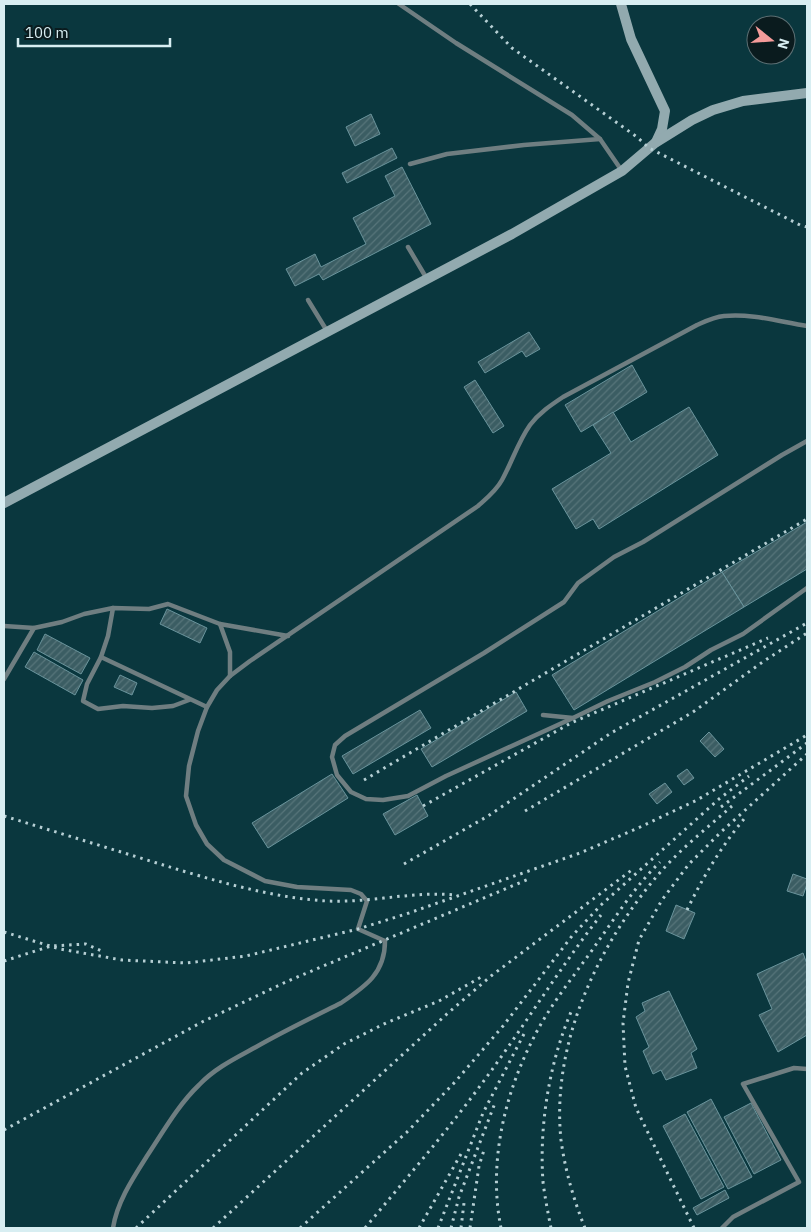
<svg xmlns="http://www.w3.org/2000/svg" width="811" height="1232" font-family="'IBM Plex Sans',sans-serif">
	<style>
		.building { fill: url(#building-hatch); stroke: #6a949c }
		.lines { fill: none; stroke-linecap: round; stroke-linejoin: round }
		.lane { stroke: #6f7e81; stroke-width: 4.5 }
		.secondary { stroke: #92aaaf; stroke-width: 10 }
		.rail { stroke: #b6cfd4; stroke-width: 3; stroke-dasharray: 2.5 5; stroke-linecap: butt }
	</style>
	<defs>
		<pattern id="building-hatch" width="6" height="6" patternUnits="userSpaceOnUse" patternTransform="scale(1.25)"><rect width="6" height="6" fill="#3b5d63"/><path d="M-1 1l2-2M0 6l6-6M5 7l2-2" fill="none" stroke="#57757a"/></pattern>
	</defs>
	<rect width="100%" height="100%" fill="#0a373e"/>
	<!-- building -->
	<g class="building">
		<path d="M371 114 380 134 355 146 346 127Z"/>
		<path d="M392 148 397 158 347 183 342 173Z"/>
		<path d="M402 167 431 224 323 280 319 274 295 286 286 269 315 254 321 267 366 244 353 218 395 196 385 176Z"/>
		<path d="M529 332 540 349 526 357 522 351 485 373 478 362Z"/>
		<path d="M632 365 647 392 581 432 565 405Z"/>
		<path d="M475 380 504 426 493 433 464 387Z"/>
		<path d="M689 407 718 455 599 529 593 519 576 529 552 489 611 453 593 425 613 412 631 442Z"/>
		<path d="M807 522V569L744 607 722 572Z"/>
		<path d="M722 572 744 607 574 710 552 675Z"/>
		<path d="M167 609 207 628 200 643 160 624Z"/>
		<path d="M45 634 90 658 81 674 37 650Z"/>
		<path d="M34 652 83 680 75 695 25 667Z"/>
		<path d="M120 675 137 683 132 695 114 687Z"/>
		<path d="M516 692 527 711 432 767 421 749Z"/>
		<path d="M420 710 431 728 353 774 342 756Z"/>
		<path d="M709 732 724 749 715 757 700 741Z"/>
		<path d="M687 769 694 778 684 785 677 776Z"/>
		<path d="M332 774 348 798 268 848 252 823Z"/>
		<path d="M665 783 672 792 657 804 649 794Z"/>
		<path d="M417 795 428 816 395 835 383 814Z"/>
		<path d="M793 874 807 879V884L803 896 787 891Z"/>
		<path d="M676 905 695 913 684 939 666 931Z"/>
		<path d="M803 953 807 964V1035L778 1052 759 1015 772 1009 757 974Z"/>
		<path d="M669 991 697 1049 691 1053 697 1068 666 1080 661 1070 653 1074 643 1051 649 1047 636 1017 645 1011 642 1003Z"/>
		<path d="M711 1099 752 1177 728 1189 687 1112Z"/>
		<path d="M751 1103 781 1160 754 1174 724 1117Z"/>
		<path d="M685 1114 724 1187 701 1199 663 1126Z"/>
		<path d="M725 1190 729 1198 697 1215 693 1208Z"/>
	</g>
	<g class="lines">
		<!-- lane -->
		<g class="lane">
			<path d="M399 4 456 43 572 115 600 139 622 171"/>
			<path d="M410 164 447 154 524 145 600 139"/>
			<path d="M408 247 427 279"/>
			<path d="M308 300 327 331"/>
			<path d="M113 608 108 636 101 657 207 707"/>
			<path d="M220 624 230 652V676"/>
			<path d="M4 626 34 628 62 622 84 614 113 608 149 609 168 604 220 624 288 636"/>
			<path d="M101 657 87 684 83 701 98 709 123 706 152 708 173 706 189 700"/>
			<path d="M4 679 34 628"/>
			<path d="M543 715 573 718 608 701 655 682 685 667 711 650 743 634 807 588"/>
			<path d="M573 718 446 776 408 796 383 800 366 799 351 792 337 775 332 757 335 745 345 736 484 653 564 602 578 583 614 557 643 542 782 455 807 441"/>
			<path d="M113 1228C117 1202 133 1178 147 1156 163 1132 178 1105 199 1085 215 1068 236 1058 256 1047 284 1031 313 1017 341 1003 366 986 385 973 385 941L358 929 367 901 361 894 351 890 297 887 265 881 224 860 207 844 196 825 186 796 189 766 198 731 207 707 217 690 230 676 250 661 478 506C487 498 496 491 502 480 512 462 518 442 530 425 539 413 551 405 563 397L697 325C706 321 714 317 724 316 751 313 781 322 807 326"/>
			<path d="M722 1228 733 1217 799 1182 743 1084 794 1068 807 1069"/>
		</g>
		<!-- secondary -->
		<g class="secondary">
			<path d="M621 4 631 39 665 111 662 129 656 142"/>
			<path d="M4 503 512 234 622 171 655 143 692 120 713 110 743 101 807 93"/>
		</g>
		<!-- rail -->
		<g class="rail">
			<path d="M470 4 512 48 637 137 649 148 800 225 807 227"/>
			<path d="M364 780 807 519"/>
			<path d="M423 806 571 723 768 638"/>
			<path d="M721 807 807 743"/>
			<path d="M525 811 693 712 764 661 807 633"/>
			<path d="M4 816C56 832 108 848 160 864 212 880 272 898 327 901 370 903 412 891 455 895"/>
			<path d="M404 864 488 816 611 733 807 623"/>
			<path d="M687 910C703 877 721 847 744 819"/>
			<path d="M4 932 60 949 122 960 186 963 246 956 358 929 409 913 580 853 638 828 697 800 807 735"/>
			<path d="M4 961 51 946 86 944 104 952"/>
			<path d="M4 1130 202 1022 288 981 531 878"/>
			<path d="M136 1228 302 1073 344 1044 386 1023 439 1001 483 976"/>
			<path d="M213 1228 448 1013 491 976 633 869"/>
			<path d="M300 1228 407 1132 455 1082 503 1026 572 936 601 905 719 799 749 776"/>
			<path d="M365 1228C404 1181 444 1135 480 1086 522 1030 558 970 601 915"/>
			<path d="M419 1228 461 1154"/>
			<path d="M438 1228 483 1113 526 1030"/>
			<path d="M451 1228 459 1197 495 1103"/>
			<path d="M461 1228 464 1203"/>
			<path d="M470 1228 479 1166 484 1150"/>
			<path d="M501 1228C488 1164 504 1095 534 1037 550 1005 574 976 595 946 615 918 635 886 660 862"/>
			<path d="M551 1228C548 1213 545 1198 543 1182 539 1126 549 1064 571 1012"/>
			<path d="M585 1228C574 1201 565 1170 561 1140 551 1045 597 947 657 876 679 850 707 828 732 806"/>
			<path d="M694 1228 636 1108 625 1066 623 1023 628 983 639 940 662 900 689 864 721 832 807 754"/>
		</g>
	</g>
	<!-- border -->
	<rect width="811" height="1232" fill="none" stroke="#d8eef2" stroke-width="10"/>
	<!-- north arrow -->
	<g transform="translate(771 40) rotate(107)"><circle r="24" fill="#0a1b1e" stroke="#5c6f73"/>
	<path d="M0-4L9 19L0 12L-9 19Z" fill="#f59b9a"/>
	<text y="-8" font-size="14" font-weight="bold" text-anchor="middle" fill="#d8eef2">N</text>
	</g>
	<!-- scale -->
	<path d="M18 38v8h152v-8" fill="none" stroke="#d8eef2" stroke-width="2.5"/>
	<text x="25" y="38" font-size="15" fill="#d8eef2" stroke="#0a1b1e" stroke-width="4" paint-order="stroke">100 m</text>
</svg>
